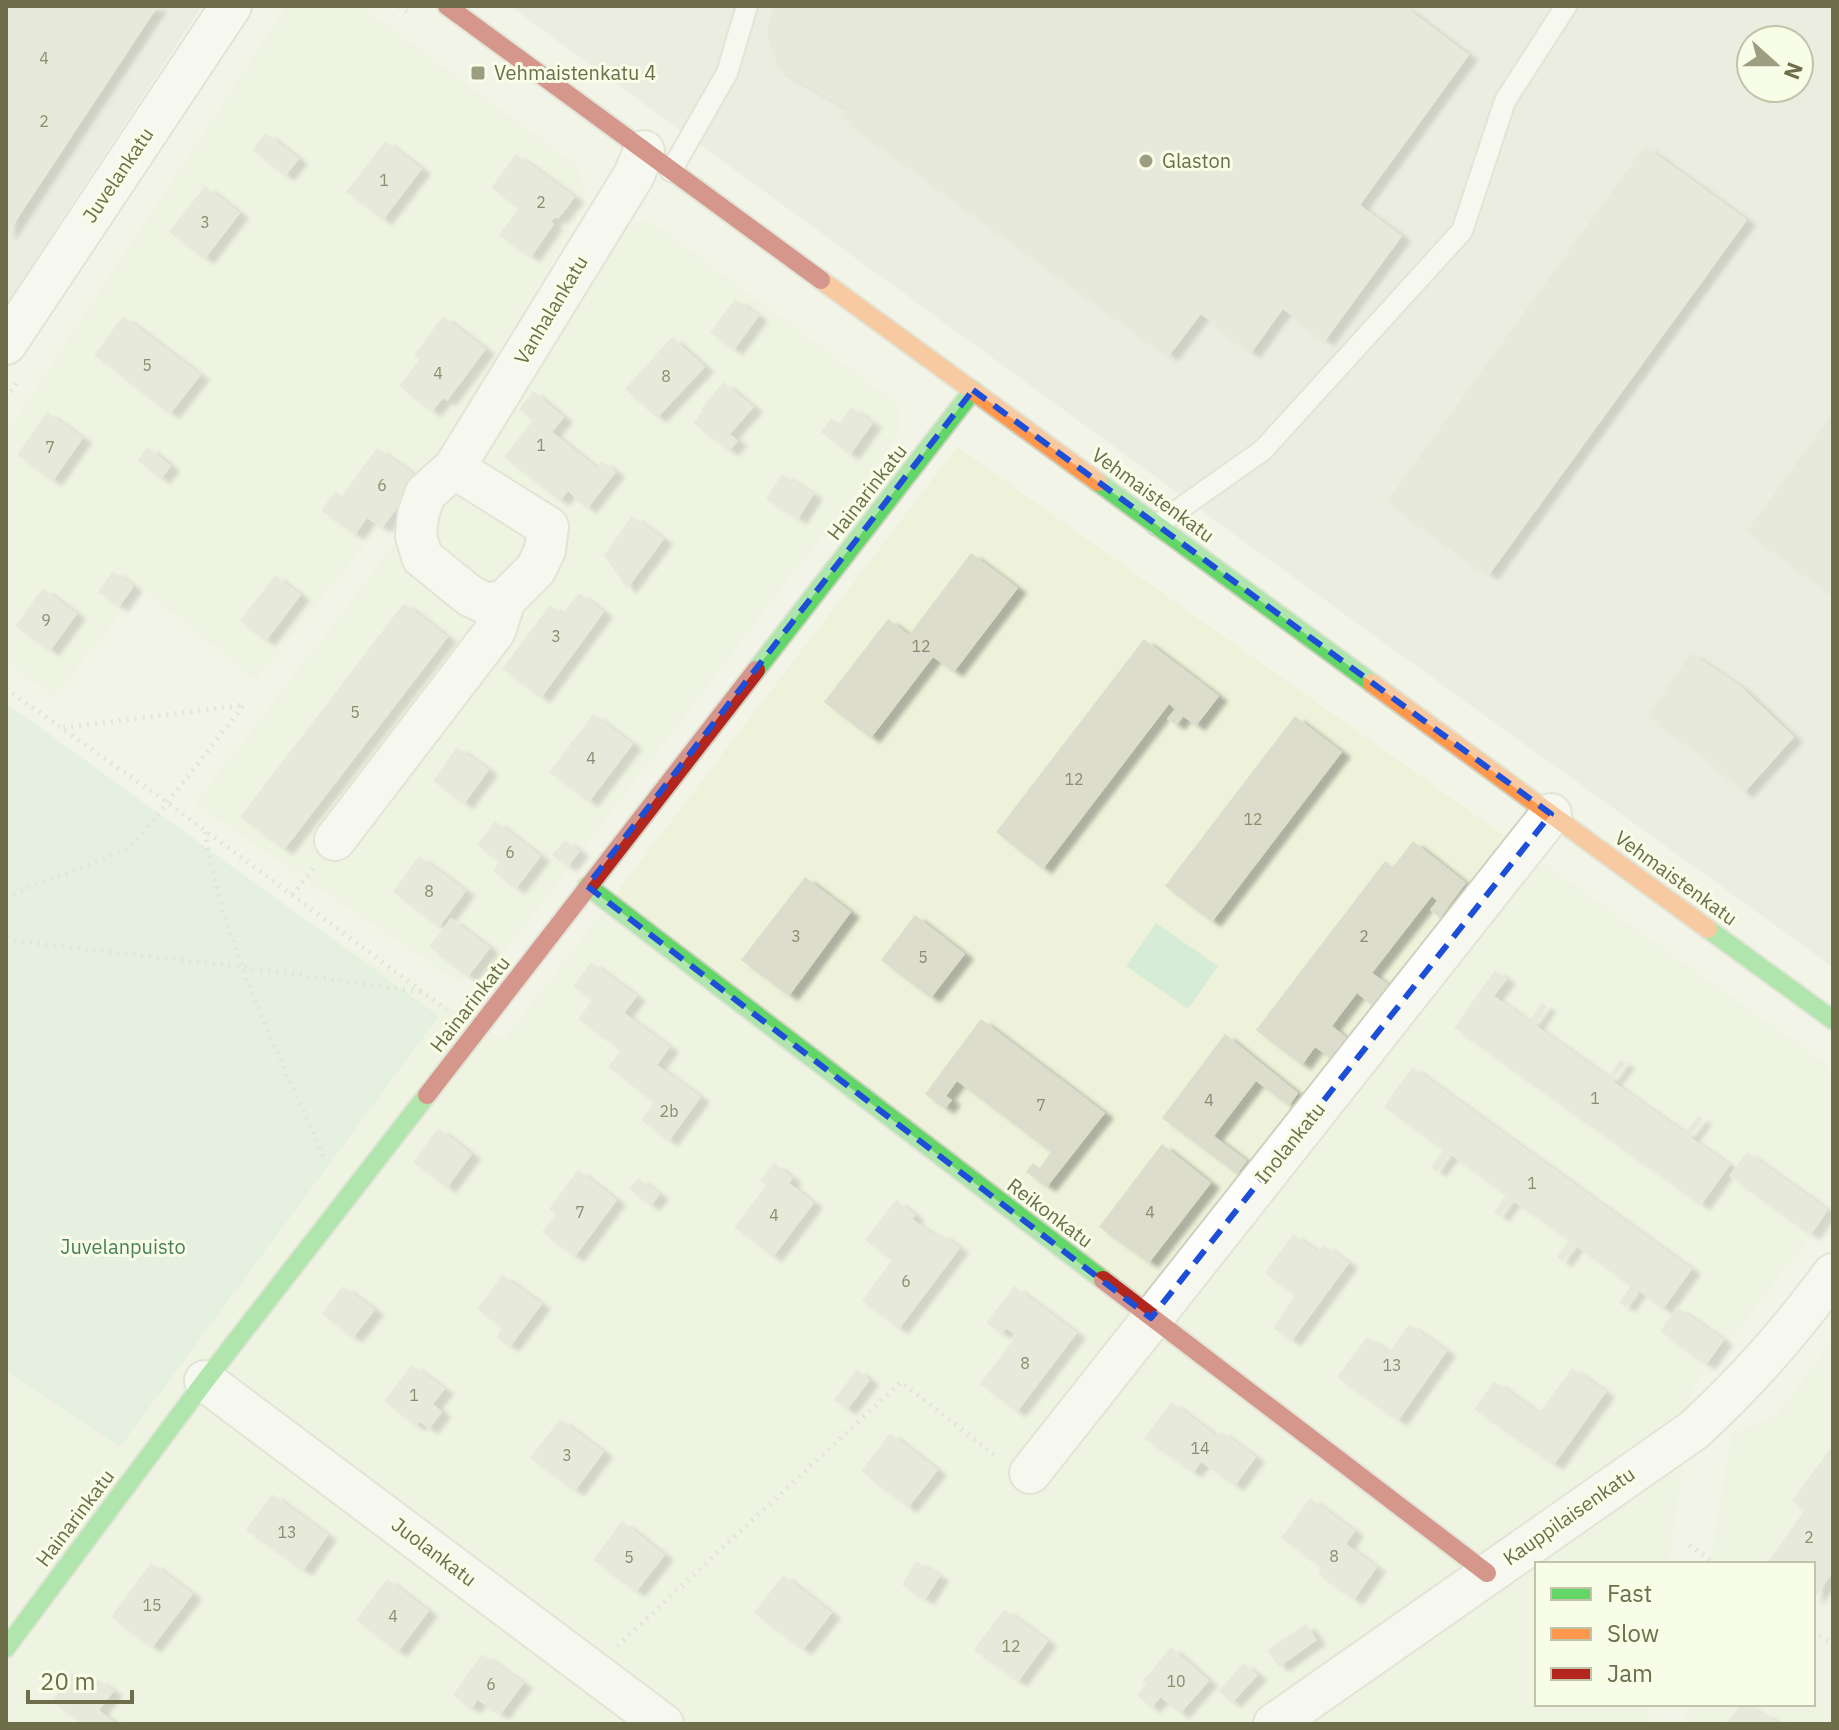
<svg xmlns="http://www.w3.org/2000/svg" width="1839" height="1730" font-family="'IBM Plex Sans',sans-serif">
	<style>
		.residential { fill: #eef2da }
		.industrial { fill: #e2e4d5; fill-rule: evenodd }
		.green { fill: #d7ecd7 }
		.building { fill: #dcddcd; filter: url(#shadow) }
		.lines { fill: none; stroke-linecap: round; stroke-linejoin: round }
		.lane-casing { stroke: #cfd0c0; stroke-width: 24 }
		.street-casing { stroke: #cfd0c0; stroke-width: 44 }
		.fast-casing { stroke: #d0d2c1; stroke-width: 22 }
		.slow-casing { stroke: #d0d2c1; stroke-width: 22 }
		.jam-casing { stroke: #d0d2c1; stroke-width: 22 }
		.path { stroke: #d3d3c7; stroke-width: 5; stroke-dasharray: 2 6; stroke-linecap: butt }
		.lane { stroke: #fdfdfb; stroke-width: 20 }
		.street { stroke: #fdfdfb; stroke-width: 40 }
		.fast { stroke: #63d668; stroke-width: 18 }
		.slow { stroke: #ff974d; stroke-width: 18 }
		.jam { stroke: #b3261e; stroke-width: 18 }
		.marked { fill: none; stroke: #1d4ed8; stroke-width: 6; stroke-dasharray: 16 10; stroke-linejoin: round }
		.poi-dot { fill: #9c9d81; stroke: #f8fde7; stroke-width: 3 }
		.labels { text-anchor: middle; stroke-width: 6; stroke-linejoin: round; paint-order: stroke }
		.number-label { font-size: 16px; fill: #8c8c6e }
		.poi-label { font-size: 20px; fill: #6f6e4a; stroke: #f8fde7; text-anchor: start }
		.street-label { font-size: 20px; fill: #6f6e4a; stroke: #f8fde7 }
		.park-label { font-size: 20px; fill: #497f5b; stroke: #f8fde7 }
	</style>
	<defs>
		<filter id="shadow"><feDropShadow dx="9" dy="5" stdDeviation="2" flood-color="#0004"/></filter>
	</defs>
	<rect width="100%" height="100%" fill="#f1f4e7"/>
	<!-- residential -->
	<g class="residential">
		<path d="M287 6H361L579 168 586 203 437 455 256 680 141 587 54 697 6 661V434Z"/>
		<path d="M649 220 899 405 898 435 485 978 457 981 195 804 385 557 627 227Z"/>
		<path d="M957 447 1833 1069V1207L1692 1389 1669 1564H1537V1704H1651L1648 1724H6V719L168 841 504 1040Z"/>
		<path d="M1833 1338V1724H1684L1688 1704H1813V1564H1710L1732 1433 1777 1416Z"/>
	</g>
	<!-- industrial -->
	<g class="industrial">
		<path d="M6 6H202L6 304Z"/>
		<path d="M510 6H1833V967L1249 545ZM1751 40H1799V88H1751Z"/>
	</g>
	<!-- green -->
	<g class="green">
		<path d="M6 703 439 1016 120 1447 6 1371Z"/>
		<path d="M1156 923 1218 966 1188 1009 1126 966Z"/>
	</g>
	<!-- building -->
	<g class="building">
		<path d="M6 6H158L6 236Z"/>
		<path d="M773 6H1404L1469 55 1360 205 1402 236 1325 341 1283 309 1251 353 1201 314 1169 356 840 116 847 109 778 69 767 33Z"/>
		<path d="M266 133 299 159 285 176 252 150Z"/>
		<path d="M385 141 422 169 383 220 346 192Z"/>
		<path d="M1645 146 1747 220 1489 575 1387 501Z"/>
		<path d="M516 154 575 197 558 219 555 217 551 222 554 224 531 257 499 235 519 208 491 188Z"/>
		<path d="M205 186 240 213 205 259 169 232Z"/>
		<path d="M735 299 759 316 734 350 710 333Z"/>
		<path d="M123 316 201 375 170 414 94 355Z"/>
		<path d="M443 316 486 349 447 401 443 398 432 412 399 386 419 360 414 355Z"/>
		<path d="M672 337 705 367 657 418 625 389Z"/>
		<path d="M723 382 754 407 730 434 738 441 729 451 693 423 703 411 701 409Z"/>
		<path d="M533 391 564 417 552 432 597 468 602 461 616 472 587 509 568 491 560 501 504 457 534 419 519 410Z"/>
		<path d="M851 407 873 423 850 455 821 432 831 418 840 424Z"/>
		<path d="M47 412 83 438 53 481 17 455Z"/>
		<path d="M1833 413V594L1747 531Z"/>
		<path d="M148 447 171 466 161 479 137 460Z"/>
		<path d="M377 448 419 478 382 528 367 518 355 535 321 510 335 492 342 496Z"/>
		<path d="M782 474 814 494 798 519 766 499Z"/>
		<path d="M632 516 664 539 627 589 604 555Z"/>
		<path d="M971 553 1018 588 954 672 933 657 871 738 824 702 888 619 909 635Z"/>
		<path d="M113 571 134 586 119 607 98 592Z"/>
		<path d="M275 575 301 595 266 641 240 621Z"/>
		<path d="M43 588 77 614 50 651 15 626Z"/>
		<path d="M579 593 604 612 541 698 502 669 550 605 562 614Z"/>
		<path d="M404 603 448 637 284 850 240 817Z"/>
		<path d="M1144 639 1219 696 1196 726 1183 716 1176 725 1167 719 1175 709 1169 704 1043 869 996 832Z"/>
		<path d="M1691 653 1740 686 1794 737 1744 793 1697 750 1648 716Z"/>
		<path d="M593 714 633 744 589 802 549 772Z"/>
		<path d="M1295 716 1342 752 1212 922 1165 886Z"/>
		<path d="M457 747 489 770 464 804 433 781Z"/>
		<path d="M495 821 541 856 516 889 493 871 499 862 477 845Z"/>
		<path d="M565 840 580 851 568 867 552 855Z"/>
		<path d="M1413 841 1466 883 1440 918 1430 910 1437 901 1432 896 1372 973 1389 985 1373 1006 1357 993 1332 1026 1348 1039 1332 1059 1315 1047 1302 1065 1256 1030 1385 861 1393 867Z"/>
		<path d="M419 856 466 891 439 927 393 892Z"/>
		<path d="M805 877 851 912 789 996 741 960Z"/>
		<path d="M915 915 965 954 931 998 881 960Z"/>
		<path d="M451 918 490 948 468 977 429 947Z"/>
		<path d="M591 962 637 996 624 1013 670 1047 657 1065 701 1097 669 1141 641 1120 654 1102 608 1067 621 1050 578 1019 592 1000 573 986Z"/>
		<path d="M1495 970 1507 979 1494 996 1529 1021 1542 1003 1547 1007 1535 1025 1608 1077 1620 1060 1626 1063 1612 1081 1685 1133 1698 1116 1703 1119 1690 1137 1730 1165 1701 1205 1454 1028Z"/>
		<path d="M981 1019 1105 1113 1047 1187 1026 1172 1033 1163 1040 1168 1051 1152 957 1081 946 1096 952 1100 945 1109 925 1094Z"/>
		<path d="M1225 1034 1298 1093 1289 1106 1256 1081 1214 1136 1247 1161 1237 1174 1162 1118Z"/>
		<path d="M1412 1067 1692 1269 1663 1309 1638 1290 1626 1307 1619 1303 1631 1286 1575 1245 1563 1262 1557 1257 1569 1240 1512 1200 1500 1217 1494 1212 1506 1195 1450 1154 1437 1172 1431 1167 1443 1150 1384 1107Z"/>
		<path d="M438 1128 472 1154 447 1188 413 1162Z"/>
		<path d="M1162 1144 1211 1183 1149 1263 1099 1227Z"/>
		<path d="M1747 1152 1828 1210 1811 1235 1729 1176Z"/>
		<path d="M774 1163 793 1178 789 1183 814 1203 773 1257 734 1227 766 1186 760 1181Z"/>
		<path d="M578 1170 617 1200 575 1257 542 1232 556 1214 549 1209Z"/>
		<path d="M638 1178 660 1194 651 1206 629 1189Z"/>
		<path d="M896 1200 915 1215 912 1219 937 1237 940 1233 960 1248 899 1329 862 1301 892 1260 865 1240Z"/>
		<path d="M1293 1234 1318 1252 1324 1245 1349 1263 1292 1341 1273 1328 1295 1295 1265 1273Z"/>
		<path d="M502 1275 542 1304 510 1347 496 1337 502 1328 477 1309Z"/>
		<path d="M343 1286 375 1310 353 1338 322 1314Z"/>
		<path d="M1014 1286 1077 1333 1017 1412 980 1384 1016 1336 1006 1328 1002 1334 986 1323Z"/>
		<path d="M1677 1307 1724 1340 1706 1365 1660 1331Z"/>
		<path d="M1409 1324 1447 1351 1398 1421 1337 1377 1367 1337 1389 1352Z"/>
		<path d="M412 1365 445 1389 433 1404 442 1412 429 1429 420 1422 416 1426 384 1401Z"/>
		<path d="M1572 1368 1606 1392 1554 1465 1474 1409 1494 1381 1539 1413Z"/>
		<path d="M857 1369 870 1380 847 1410 834 1400Z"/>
		<path d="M1171 1402 1217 1436 1220 1431 1256 1457 1235 1486 1201 1462 1193 1473 1144 1438Z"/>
		<path d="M560 1419 604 1452 575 1491 530 1458Z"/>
		<path d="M890 1433 938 1470 908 1508 861 1471Z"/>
		<path d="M1833 1445V1573L1813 1600V1564H1766L1805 1510 1792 1501Z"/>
		<path d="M272 1494 328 1535 303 1571 246 1530Z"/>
		<path d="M1310 1498 1355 1531 1346 1544 1377 1567 1354 1600 1318 1574 1322 1568 1281 1538Z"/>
		<path d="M622 1521 665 1555 636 1592 593 1560Z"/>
		<path d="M916 1561 940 1576 925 1600 902 1585Z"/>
		<path d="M151 1563 193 1594 152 1648 111 1617Z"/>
		<path d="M783 1575 832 1613 803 1650 754 1613Z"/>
		<path d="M387 1579 429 1611 398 1652 356 1620Z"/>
		<path d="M1004 1609 1048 1641 1018 1682 974 1650Z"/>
		<path d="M1306 1624 1317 1640 1279 1667 1267 1650Z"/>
		<path d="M1171 1647 1209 1681 1180 1714 1161 1697 1151 1708 1137 1695 1146 1684 1142 1682Z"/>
		<path d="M482 1654 524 1683 500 1715 478 1700 471 1709 453 1695Z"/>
		<path d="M1243 1663 1258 1675 1232 1703 1219 1691Z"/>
		<path d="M73 1673 91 1687 97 1679 114 1691 99 1710 117 1724H83L52 1701Z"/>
		<path d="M1741 1704H1747L1762 1715 1764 1713 1779 1724H1726Z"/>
	</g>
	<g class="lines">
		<!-- lane casing -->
		<g class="lane-casing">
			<g id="lane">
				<path d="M671 171 727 73 747 6"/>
				<path d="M1157 525 1263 450 1462 231 1505 101 1566 6"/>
			</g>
		</g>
		<!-- street casing -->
		<g class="street-casing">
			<g id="street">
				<path d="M6 344 231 6"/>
				<path d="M454 468 548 527 545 550 536 569 505 600 487 604 470 596 422 557 416 536 418 515 425 494 454 468 634 175 644 151"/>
				<path d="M335 840 495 631 505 600"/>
				<path d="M205 1381 663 1724"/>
				<path d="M1030 1473 1551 814"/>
				<path d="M1274 1724 1694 1430C1748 1380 1789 1333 1833 1274"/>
			</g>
		</g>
		<!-- fast casing -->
		<g class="fast-casing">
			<g id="fast">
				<path d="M1098 482 1372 683"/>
				<path d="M756 670 973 390"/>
				<path d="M587 886 1103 1280"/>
				<path d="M1708 929 1833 1020"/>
				<path d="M6 1648 205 1381 427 1095"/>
			</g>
		</g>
		<!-- slow casing -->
		<g class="slow-casing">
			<g id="slow">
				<path d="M821 280 1098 482"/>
				<path d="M1372 683 1708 929"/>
			</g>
		</g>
		<!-- jam casing -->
		<g class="jam-casing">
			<g id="jam">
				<path d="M447 6 821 280"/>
				<path d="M427 1095 756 670"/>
				<path d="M1103 1280 1487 1573"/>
			</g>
		</g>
		<!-- path -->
		<g class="path">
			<path d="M399 6 410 14"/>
			<path d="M6 398 19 379"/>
			<path d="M6 689 168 803 447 1010"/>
			<path d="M205 832C223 947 280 1055 326 1162"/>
			<path d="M292 895 314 868"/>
			<path d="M6 897 123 851 140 837 244 705 62 728"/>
			<path d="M6 940 242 967 422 992"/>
			<path d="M1689 1545 1716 1564"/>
			<path d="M1813 1631 1830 1643 1833 1639"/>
			<path d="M617 1646 901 1382 997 1457"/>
		</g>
		<!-- lane -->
		<use href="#lane" class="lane"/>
		<!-- street -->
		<use href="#street" class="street"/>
		<!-- fast -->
		<use href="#fast" class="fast"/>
		<!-- slow -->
		<use href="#slow" class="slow"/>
		<!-- jam -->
		<use href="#jam" class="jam"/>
	</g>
	<!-- marked area -->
	<path d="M0 0H1839V1730H0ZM973 390 1551 814 1151 1318 587 886Z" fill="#f1f4e7" fill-opacity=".55" fill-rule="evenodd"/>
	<path class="marked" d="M973 390 1551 814 1151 1318 587 886Z"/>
	<!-- markers -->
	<g class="poi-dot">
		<rect x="470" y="65" width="16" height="16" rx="4"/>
		<circle cx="1146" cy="161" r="8"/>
	</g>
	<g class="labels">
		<!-- number labels -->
		<g class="number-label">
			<text x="44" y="64">4</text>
			<text x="44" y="127">2</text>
			<text x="384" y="186">1</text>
			<text x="541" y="208">2</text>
			<text x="205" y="228">3</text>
			<text x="147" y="371">5</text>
			<text x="438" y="379">4</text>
			<text x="666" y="382">8</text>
			<text x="541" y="451">1</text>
			<text x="50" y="453">7</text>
			<text x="382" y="491">6</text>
			<text x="46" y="626">9</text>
			<text x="556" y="642">3</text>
			<text x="921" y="652">12</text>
			<text x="355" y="718">5</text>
			<text x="591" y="764">4</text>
			<text x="1074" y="785">12</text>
			<text x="1253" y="825">12</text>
			<text x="510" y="858">6</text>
			<text x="429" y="897">8</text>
			<text x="796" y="942">3</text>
			<text x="1364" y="942">2</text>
			<text x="923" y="963">5</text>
			<text x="1595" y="1104">1</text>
			<text x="1209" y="1106">4</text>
			<text x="1041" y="1111">7</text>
			<text x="669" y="1117">2b</text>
			<text x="1532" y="1189">1</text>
			<text x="580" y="1218">7</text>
			<text x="1150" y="1218">4</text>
			<text x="774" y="1221">4</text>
			<text x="906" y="1287">6</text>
			<text x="1025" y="1369">8</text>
			<text x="1392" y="1371">13</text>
			<text x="414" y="1401">1</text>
			<text x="1200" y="1454">14</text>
			<text x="567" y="1461">3</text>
			<text x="287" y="1538">13</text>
			<text x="1809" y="1543">2</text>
			<text x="1334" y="1562">8</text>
			<text x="629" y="1563">5</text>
			<text x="152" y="1611">15</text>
			<text x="393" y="1622">4</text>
			<text x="1011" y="1652">12</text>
			<text x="1176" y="1687">10</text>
			<text x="491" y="1690">6</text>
		</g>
		<!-- poi labels -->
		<g class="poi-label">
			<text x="494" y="80">Vehmaistenkatu 4</text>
			<text x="1162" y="168">Glaston</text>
		</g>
		<!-- street labels -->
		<g class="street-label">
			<text transform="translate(118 175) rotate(-56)" y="7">Juvelankatu</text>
			<text transform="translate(551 310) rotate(-59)" y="7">Vanhalankatu</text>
			<text transform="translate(867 492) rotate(-52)" y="7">Hainarinkatu</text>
			<text transform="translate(1153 495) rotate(36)" y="7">Vehmaistenkatu</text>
			<text transform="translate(1676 878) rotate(36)" y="7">Vehmaistenkatu</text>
			<text transform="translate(470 1004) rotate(-52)" y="7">Hainarinkatu</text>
			<text transform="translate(1290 1143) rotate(-51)" y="7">Inolankatu</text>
			<text transform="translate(1050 1213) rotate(37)" y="7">Reikonkatu</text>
			<text transform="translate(1569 1516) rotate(-35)" y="7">Kauppilaisenkatu</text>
			<text transform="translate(75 1518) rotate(-53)" y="7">Hainarinkatu</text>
			<text transform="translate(434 1552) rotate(37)" y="7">Juolankatu</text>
		</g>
		<!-- park labels -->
		<g class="park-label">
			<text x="123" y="1254">Juvelanpuisto</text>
		</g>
	</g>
	<!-- border -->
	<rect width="1839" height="1730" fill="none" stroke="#6f6e4a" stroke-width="16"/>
	<!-- legend -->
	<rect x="1535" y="1562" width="280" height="144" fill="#f8fde7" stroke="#c1c4a8" stroke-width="2"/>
	<rect x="1551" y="1588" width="40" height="12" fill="#63d668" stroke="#c1c4a8" stroke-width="2"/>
	<text x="1607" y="1602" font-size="24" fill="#6f6e4a">Fast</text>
	<rect x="1551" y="1628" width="40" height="12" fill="#ff974d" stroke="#c1c4a8" stroke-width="2"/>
	<text x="1607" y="1642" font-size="24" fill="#6f6e4a">Slow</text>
	<rect x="1551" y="1668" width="40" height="12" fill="#b3261e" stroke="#c1c4a8" stroke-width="2"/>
	<text x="1607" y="1682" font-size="24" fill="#6f6e4a">Jam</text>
	<!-- north arrow -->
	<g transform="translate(1775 64) rotate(111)"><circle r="38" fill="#f8fde7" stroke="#c1c4a8" stroke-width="2"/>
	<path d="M0-6L14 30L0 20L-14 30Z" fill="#9c9d81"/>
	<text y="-12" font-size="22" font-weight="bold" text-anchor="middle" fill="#6f6e4a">N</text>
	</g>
	<!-- scale -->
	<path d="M28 1690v12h104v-12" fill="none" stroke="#6f6e4a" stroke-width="4"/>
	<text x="40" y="1690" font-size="24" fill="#6f6e4a" stroke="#f8fde7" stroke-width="6" paint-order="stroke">20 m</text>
</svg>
